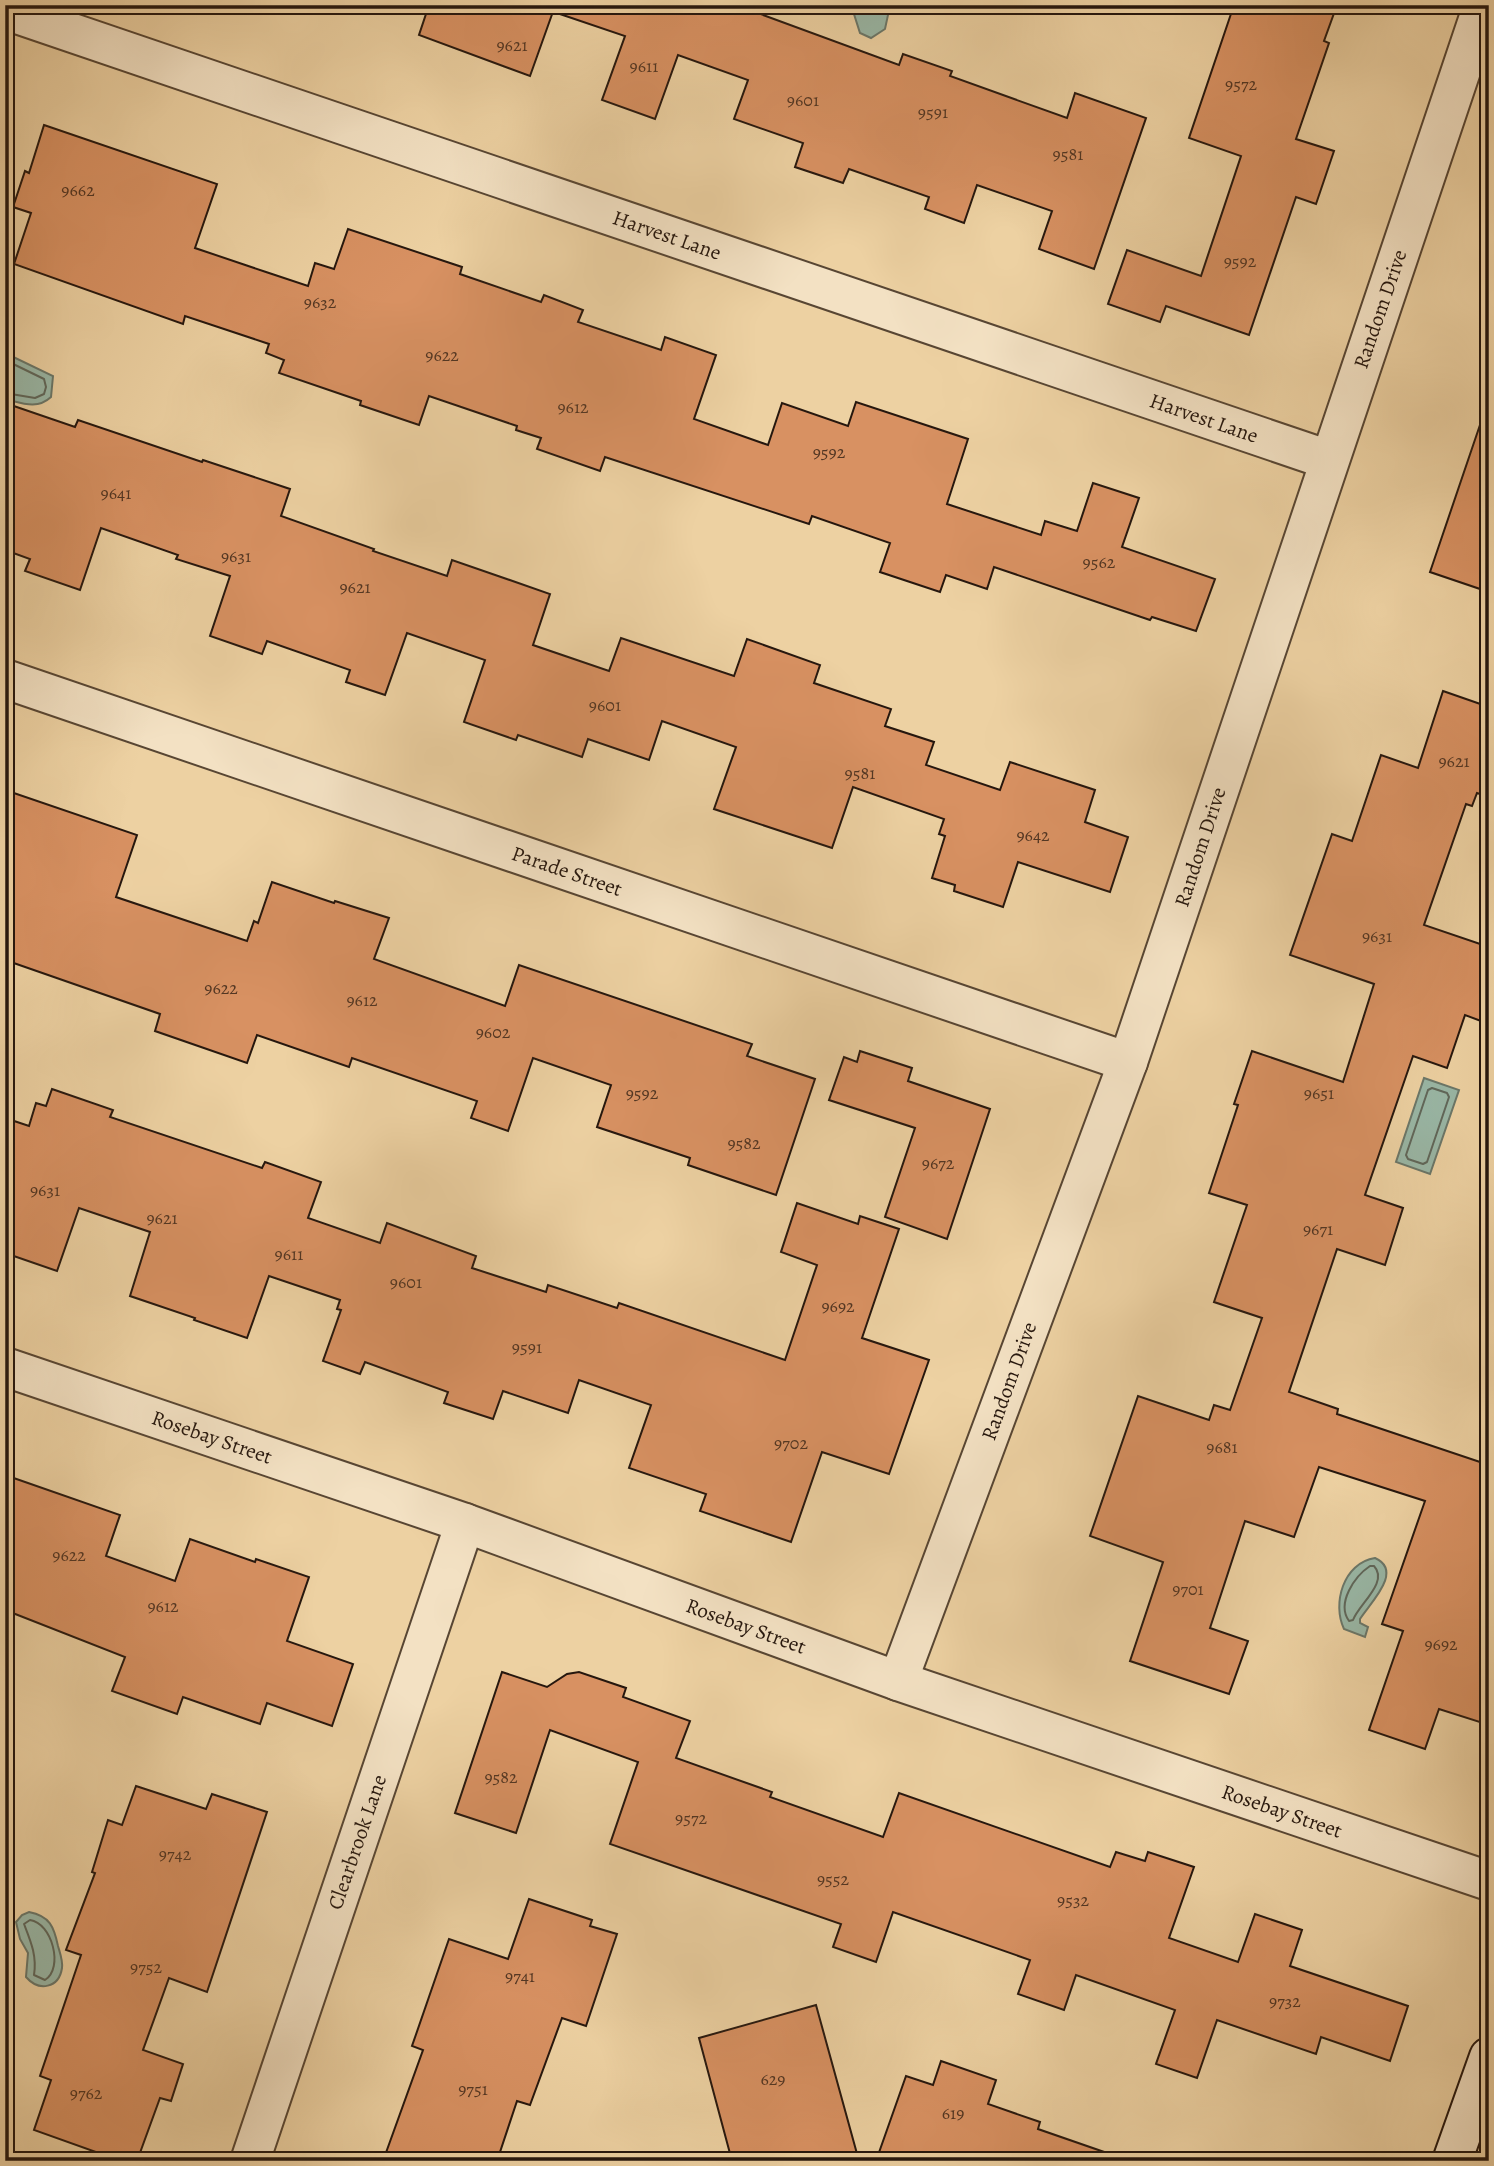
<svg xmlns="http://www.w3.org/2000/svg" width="1494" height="2166" font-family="Alegreya,serif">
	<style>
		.water { fill: #99b7a6; stroke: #6b7769; stroke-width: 2 }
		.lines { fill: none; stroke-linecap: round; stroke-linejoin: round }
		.shore { stroke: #60675a; stroke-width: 2 }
		.building { fill: #d89162; stroke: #26170e; stroke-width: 2 }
		.street-casing { stroke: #584633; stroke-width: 42 }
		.secondary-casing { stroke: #26170e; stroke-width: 42 }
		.street { stroke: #f3e1c3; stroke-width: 38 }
		.secondary { stroke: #f3e1c3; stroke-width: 38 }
		.labels { text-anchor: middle; stroke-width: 5; stroke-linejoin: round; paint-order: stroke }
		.number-label { font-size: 18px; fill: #523623 }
		.street-label { font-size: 21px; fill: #26170e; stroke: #f3e1c3 }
	</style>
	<rect width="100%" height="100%" fill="#edd1a2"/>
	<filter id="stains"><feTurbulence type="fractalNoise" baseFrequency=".00286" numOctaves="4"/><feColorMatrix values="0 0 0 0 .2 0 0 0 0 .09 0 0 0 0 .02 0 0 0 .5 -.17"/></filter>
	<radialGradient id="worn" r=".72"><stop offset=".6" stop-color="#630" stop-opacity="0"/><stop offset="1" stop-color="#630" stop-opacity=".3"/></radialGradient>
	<!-- water -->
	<g class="water">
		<path d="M848 5H883L888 15 885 29 871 38 860 33 853 11Z"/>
		<path d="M5 353 53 376 51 397C37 410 22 403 5 399Z"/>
		<path d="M1424 1078 1459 1090 1430 1174 1396 1162Z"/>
		<path d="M1375 1558C1404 1571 1370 1603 1360 1619V1623L1368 1627 1365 1637 1344 1629C1332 1604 1343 1563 1375 1558Z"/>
		<path d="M29 1912C50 1916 54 1927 58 1946 60 1953 63 1961 62 1968 59 1988 39 1992 26 1977L28 1953 20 1939 16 1922 22 1915Z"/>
	</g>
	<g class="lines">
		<!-- shore -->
		<g class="shore">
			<path d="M5 360 44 379 46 387 44 394 35 398 5 393"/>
			<path d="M1432 1088 1447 1093 1449 1097 1427 1162 1423 1164 1408 1159 1406 1155 1428 1090Z"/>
			<path d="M1370 1566H1374C1389 1582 1359 1604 1353 1620L1349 1621C1336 1603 1355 1576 1370 1566Z"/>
			<path d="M30 1920C52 1923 64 1968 45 1980L34 1975C37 1956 31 1942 24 1924Z"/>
		</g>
	</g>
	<!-- building -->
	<g class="building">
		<path d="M429 5H736L899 65 903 54 952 71 950 76 1067 118 1075 93 1146 118 1094 269 1039 249 1052 211 977 185 964 223 925 209 929 197 849 169 843 183 795 167 803 143 734 119 748 80 678 55 655 119 602 100 625 36 554 12 555 6 530 76 419 35Z"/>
		<path d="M1234 5H1337L1324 41 1329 43 1296 139 1334 151 1316 204 1296 197 1249 335 1166 306 1160 322 1108 304 1127 250 1201 276 1241 156 1189 138Z"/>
		<path d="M44 125 217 184 195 248 266 272 308 286 315 263 334 269 348 229 462 267 460 274 541 302 544 295 583 310 578 322 661 350 665 337 716 355 694 419 768 445 782 403 848 426 856 402 968 439 947 504 1041 535 1045 521 1077 531 1093 483 1139 498 1122 547 1215 579 1196 631 1152 617 1150 620 994 567 987 589 946 575 940 592 880 572 890 543 812 516 809 524 605 457 600 471 537 449 541 438 516 430 517 426 429 396 419 425 360 405 361 401 279 373 284 360 266 353 269 344 185 316 183 324 14 264 31 213 13 207 25 171 29 173Z"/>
		<path d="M5 403 75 427 78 420 202 462 203 460 290 489 281 516 374 549 373 551 447 576 452 560 550 594 533 645 609 671 621 638 734 676 747 639 820 665 814 683 891 709 885 726 934 742 926 765 1000 790 1010 762 1095 790 1085 822 1128 837 1110 892 1018 862 1003 907 954 891 955 885 932 878 945 836 939 834 944 819 853 787 832 848 714 809 736 747 662 721 649 760 588 739 582 757 518 735 516 740 464 722 485 660 407 633 385 695 346 682 350 670 267 641 262 654 210 636 230 576 176 559 178 555 101 528 80 590 25 571 30 559 5 550Z"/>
		<path d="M1482 419 1489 420V592L1430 572Z"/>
		<path d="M1443 691 1489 707V797L1477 793 1472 806 1466 804 1424 925 1489 947V1024L1465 1015 1447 1068 1413 1056 1365 1195 1403 1208 1385 1265 1337 1249 1289 1392 1338 1409 1337 1414 1489 1465V1725L1439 1709 1425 1749 1369 1730 1403 1631 1382 1624 1425 1501 1319 1467 1294 1537 1245 1521 1210 1628 1248 1641 1229 1694 1130 1661 1163 1562 1090 1536 1138 1396 1209 1420 1214 1405 1230 1410 1262 1318 1214 1302 1247 1205 1209 1193 1238 1105 1234 1104 1252 1051 1343 1082 1374 984 1290 955 1332 834 1352 841 1381 755 1418 768Z"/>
		<path d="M5 790 137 835 116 897 247 941 254 921 258 923 272 882 334 903 335 901 389 918 374 959 505 1006 519 965 752 1044 747 1056 815 1079 776 1195 688 1165 690 1158 597 1127 611 1085 533 1058 508 1131 471 1118 477 1101 352 1058 349 1067 257 1035 247 1063 155 1031 160 1014 5 960Z"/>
		<path d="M860 1051 912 1068 908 1081 990 1109 947 1239 885 1217 915 1128 829 1100 844 1057 857 1062Z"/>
		<path d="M52 1089 113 1110 110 1117 262 1168 265 1162 321 1182 308 1218 380 1243 387 1223 476 1256 472 1268 546 1292 548 1285 617 1308 619 1303 785 1360 817 1265 781 1252 797 1203 858 1224 860 1216 899 1229 862 1338 929 1360 889 1474 822 1452 791 1542 700 1511 706 1494 629 1468 651 1405 579 1380 568 1413 503 1391 493 1419 444 1403 448 1392 365 1362 360 1374 323 1361 341 1310 337 1309 340 1300 269 1276 247 1338 194 1320 195 1318 130 1296 150 1232 79 1208 57 1271 5 1253V1118L29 1126 36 1103 46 1106Z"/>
		<path d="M5 1475 120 1515 106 1556 175 1581 190 1539 255 1562 256 1559 309 1577 287 1641 353 1664 332 1726 267 1703 260 1724 183 1697 177 1714 112 1691 125 1657 5 1610Z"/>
		<path d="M502 1672 547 1687 567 1674 579 1672 626 1688 623 1697 690 1721 676 1758 772 1792 770 1797 883 1837 899 1793 1110 1867 1116 1852 1145 1861 1148 1852 1194 1867 1169 1938 1238 1962 1255 1914 1302 1930 1290 1966 1408 2006 1390 2061 1321 2037 1316 2054 1217 2020 1197 2078 1156 2064 1175 2010 1076 1975 1064 2010 1018 1994 1030 1960 893 1912 876 1962 833 1947 841 1924 610 1844 638 1762 550 1730 516 1833 455 1813Z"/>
		<path d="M136 1786 206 1809 212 1794 267 1812 207 1992 169 1978 143 2050 183 2064 171 2101 160 2098 137 2161H121L34 2130 51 2080 40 2076 81 1955 66 1950 95 1873 92 1872 108 1820 122 1825Z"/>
		<path d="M529 1899 592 1920 590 1926 617 1934 586 2026 562 2018 530 2105 517 2101 497 2161H383L423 2050 412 2046 449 1939 508 1959Z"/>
		<path d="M816 2005 859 2161H732L699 2038Z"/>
		<path d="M941 2061 996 2080 988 2104 1040 2122 1038 2129 1110 2154 1109 2161H876L906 2076 933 2085Z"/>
	</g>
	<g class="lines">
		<!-- street casing -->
		<g class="street-casing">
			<g id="street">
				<path d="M5 10 1329 460"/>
				<path d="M5 679 1128 1062"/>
				<path d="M5 1367 465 1523 898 1681 1489 1881"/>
				<path d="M898 1681 1128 1062 1483 5"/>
				<path d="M250 2161 465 1523"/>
			</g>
		</g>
		<!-- secondary casing -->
		<g class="secondary-casing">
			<path id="secondary" d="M1452 2161 1489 2057"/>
		</g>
		<!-- street -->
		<use href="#street" class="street"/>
		<!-- secondary -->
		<use href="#secondary" class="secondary"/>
	</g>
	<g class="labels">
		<!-- number labels -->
		<g class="number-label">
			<text x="512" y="51">9621</text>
			<text x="644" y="72">9611</text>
			<text x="1241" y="90">9572</text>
			<text x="803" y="106">9601</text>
			<text x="933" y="118">9591</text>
			<text x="1068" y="160">9581</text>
			<text x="78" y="196">9662</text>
			<text x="1240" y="267">9592</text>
			<text x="320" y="308">9632</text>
			<text x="442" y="361">9622</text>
			<text x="573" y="413">9612</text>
			<text x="829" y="458">9592</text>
			<text x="116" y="499">9641</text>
			<text x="236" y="562">9631</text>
			<text x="1099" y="568">9562</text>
			<text x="355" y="593">9621</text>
			<text x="605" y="711">9601</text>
			<text x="1454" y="767">9621</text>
			<text x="860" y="779">9581</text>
			<text x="1033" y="841">9642</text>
			<text x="1377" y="942">9631</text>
			<text x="221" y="994">9622</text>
			<text x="362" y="1006">9612</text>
			<text x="493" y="1038">9602</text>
			<text x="642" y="1099">9592</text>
			<text x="1319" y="1099">9651</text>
			<text x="744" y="1149">9582</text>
			<text x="938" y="1169">9672</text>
			<text x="45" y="1196">9631</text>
			<text x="162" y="1224">9621</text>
			<text x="1318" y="1235">9671</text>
			<text x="289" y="1260">9611</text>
			<text x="406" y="1288">9601</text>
			<text x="838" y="1312">9692</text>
			<text x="527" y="1353">9591</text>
			<text x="791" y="1449">9702</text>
			<text x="1222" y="1453">9681</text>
			<text x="69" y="1561">9622</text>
			<text x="1188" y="1595">9701</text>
			<text x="163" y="1612">9612</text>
			<text x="1441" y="1650">9692</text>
			<text x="501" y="1783">9582</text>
			<text x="691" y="1824">9572</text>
			<text x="175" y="1860">9742</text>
			<text x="833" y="1885">9552</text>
			<text x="1073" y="1906">9532</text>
			<text x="146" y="1973">9752</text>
			<text x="520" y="1982">9741</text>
			<text x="1285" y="2007">9732</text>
			<text x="773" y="2085">629</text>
			<text x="473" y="2095">9751</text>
			<text x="86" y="2099">9762</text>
			<text x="953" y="2119">619</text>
		</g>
		<!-- street labels -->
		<g class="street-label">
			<text transform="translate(667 235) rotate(19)" y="7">Harvest Lane</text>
			<text transform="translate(1380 309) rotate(-71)" y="7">Random Drive</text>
			<text transform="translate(1204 418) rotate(19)" y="7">Harvest Lane</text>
			<text transform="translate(1200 847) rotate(-72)" y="7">Random Drive</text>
			<text transform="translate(567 871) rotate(19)" y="7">Parade Street</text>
			<text transform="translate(1009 1381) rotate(-70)" y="7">Random Drive</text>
			<text transform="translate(212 1437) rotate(19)" y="7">Rosebay Street</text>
			<text transform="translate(746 1626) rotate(20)" y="7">Rosebay Street</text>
			<text transform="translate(1282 1811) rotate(19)" y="7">Rosebay Street</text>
			<text transform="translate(357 1842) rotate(-71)" y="7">Clearbrook Lane</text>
		</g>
	</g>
	<!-- margin -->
	<rect width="1494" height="2166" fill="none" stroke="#edd1a2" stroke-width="28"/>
	<rect x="7" y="7" width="1480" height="2152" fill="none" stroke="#26170e" stroke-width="3.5"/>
	<rect x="14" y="14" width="1466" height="2138" fill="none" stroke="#26170e" stroke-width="2"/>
	<rect width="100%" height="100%" filter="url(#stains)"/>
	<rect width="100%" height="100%" fill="url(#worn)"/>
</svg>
